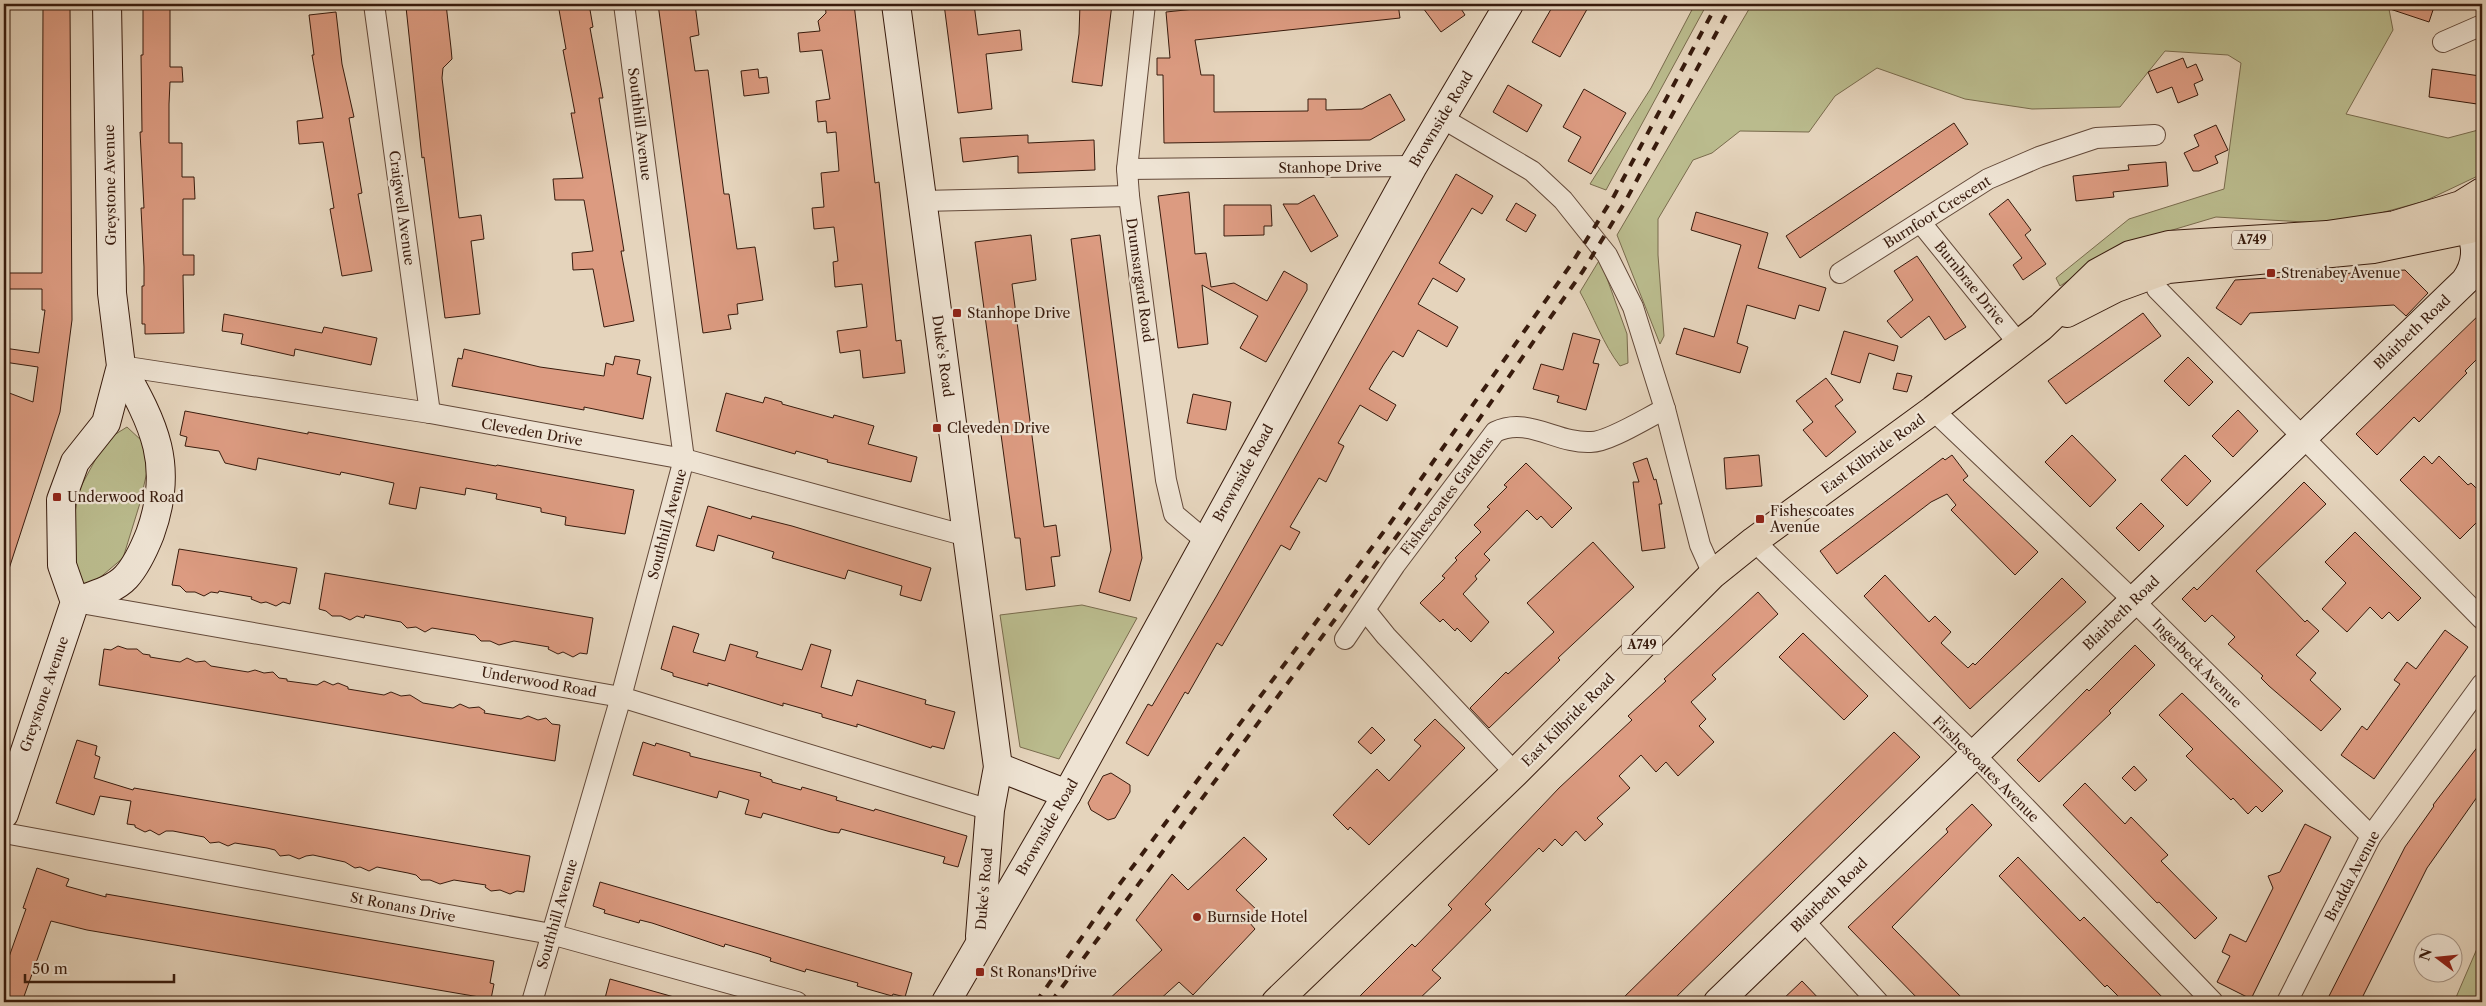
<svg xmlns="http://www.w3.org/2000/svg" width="2486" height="1006" font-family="'Libre Caslon Text',serif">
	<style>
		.green { fill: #babb8d; stroke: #796b4d }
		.building { fill: #dc9b81; stroke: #381b0d }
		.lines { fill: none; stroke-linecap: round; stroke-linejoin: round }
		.street-casing { stroke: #634939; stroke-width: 22 }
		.secondary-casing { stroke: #381b0d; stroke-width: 30 }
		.primary-casing { stroke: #381b0d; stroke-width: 30 }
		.street { stroke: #eee3d3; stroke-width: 20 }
		.secondary { stroke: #eee3d3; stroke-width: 28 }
		.primary { stroke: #e5d4bc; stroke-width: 28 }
		.rail { stroke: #381b0d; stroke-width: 4; stroke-dasharray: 9 9; stroke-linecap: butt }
		.poi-dot { fill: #8f2418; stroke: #eee3d3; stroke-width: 2 }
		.labels { text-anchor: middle; stroke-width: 4.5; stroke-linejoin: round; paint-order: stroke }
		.shield { fill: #eee3d3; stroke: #6f5748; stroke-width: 1 }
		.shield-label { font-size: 12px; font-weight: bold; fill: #381b0d }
		.street-label { font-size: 14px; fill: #381b0d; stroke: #eee3d3 }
		.poi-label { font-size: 14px; fill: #381b0d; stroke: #eee3d3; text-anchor: start }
	</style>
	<rect width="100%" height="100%" fill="#e5d4bc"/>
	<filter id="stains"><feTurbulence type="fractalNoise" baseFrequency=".004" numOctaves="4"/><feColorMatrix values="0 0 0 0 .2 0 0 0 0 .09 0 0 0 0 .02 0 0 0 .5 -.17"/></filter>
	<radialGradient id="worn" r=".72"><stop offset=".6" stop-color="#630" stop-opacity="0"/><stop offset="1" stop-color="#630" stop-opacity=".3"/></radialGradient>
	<!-- green -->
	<g class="green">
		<path d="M1695 4H1707L1606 190 1590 184 1651 88Z"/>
		<path d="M1752 4H2388L2393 30 2346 114 2448 138 2482 129V174L2425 201 2340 224 2216 217 2122 245 2060 286 2056 278 2129 219 2224 189 2241 63 2228 55 2165 51 2120 107 2032 109 1965 99 1877 68 1835 96 1809 132 1740 131 1712 153 1693 160 1658 219V255L1664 336 1660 344 1617 235Z"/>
		<path d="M1600 259 1627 334 1628 363 1620 366C1603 344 1594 317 1580 292Z"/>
		<path d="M127 427 142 441 148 467 140 503 123 558 97 580 84 585 72 566 73 525 79 490 106 440Z"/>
		<path d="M1082 605 1137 618 1059 759 1020 747 1000 615Z"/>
		<path d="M2482 937V1002H2454Z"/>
	</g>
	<!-- building -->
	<g class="building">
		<path d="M143 4H170V67H182L183 82H170L169 104V143H182V177H194L195 199H183V255H194V275H183L184 333 145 334V324H142V286H144V267L141 208H144L140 132H142L141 55H143Z"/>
		<path d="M436 4H446L451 48 452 59 443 68 442 78 459 218 481 215 484 239 471 241 480 314 445 318 424 157 422 158 406 7Z"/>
		<path d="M558 4H589L593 27 590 28 603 98H599L624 251H621L634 321 604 327 593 269 573 270 572 253 593 251 584 200H555L553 179 583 178 571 113H575L563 50 566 49Z"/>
		<path d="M658 4H695L699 35 690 37 695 71 708 70 724 194H729L737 249 755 247 763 300 737 304 738 314 728 315 731 329 703 333Z"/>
		<path d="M825 4H854L875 183 879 182 896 341 901 340 905 373 863 378 860 350 840 353 837 331 867 327 862 284 835 287 833 262 838 261 834 227 814 229 812 208 824 207 821 173 839 171 836 132 827 133 826 121 818 122 816 101 830 99 822 50 800 52 798 33 820 31 818 21 826 13Z"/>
		<path d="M944 4H974L978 35 1020 30 1022 50 986 54 992 109 958 113Z"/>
		<path d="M1080 4H1112L1102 86 1072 82 1079 34Z"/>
		<path d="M1243 4H1398L1400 18 1195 40 1201 75H1214V112L1308 111V99H1326V110L1362 109 1390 94 1405 120 1370 140 1164 143 1163 75H1157V58H1170L1166 12Z"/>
		<path d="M1420 4H1458L1465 15 1441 32Z"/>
		<path d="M1554 4H1590L1560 57 1532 42Z"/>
		<path d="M2385 4H2435L2429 22 2384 7Z"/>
		<path d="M43 7H70L72 320 60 412 6 578H4V391L33 402 38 367 4 362V348L39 353 45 310H42V289H4V273H42Z"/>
		<path d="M336 12 342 64 354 117 349 118 362 193 358 194 372 271 342 276 330 209 334 208 323 142 299 144 297 121 323 118 312 55H314L309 15Z"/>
		<path d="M2183 58 2187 68 2196 64 2203 80 2194 84 2198 95 2178 103 2172 87 2157 93 2148 72Z"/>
		<path d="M758 69 759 78 767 77 769 93 744 96 741 71Z"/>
		<path d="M2432 69 2480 76 2477 104 2429 97Z"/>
		<path d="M1508 85 1542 105 1527 132 1493 112Z"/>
		<path d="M1584 89 1626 113 1591 174 1568 161 1581 137 1563 127Z"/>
		<path d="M1954 123 1968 144 1800 258 1786 236Z"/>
		<path d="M2216 125 2228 150 2215 156 2218 163 2199 171H2193L2184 153 2199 146 2194 135Z"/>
		<path d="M1028 135V143L1094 140 1095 170 1018 173V156L963 162 960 138Z"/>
		<path d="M2166 162 2168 186 2113 192 2114 197 2076 201 2073 176 2129 170 2128 165Z"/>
		<path d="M1456 174 1493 196 1482 214 1472 208 1439 263 1465 279 1457 292 1433 278 1418 304 1458 327 1447 347 1418 330 1403 357 1393 351 1384 364 1369 389 1396 405 1387 421 1360 405 1338 443 1344 446 1326 482 1319 478 1290 527 1300 532 1290 550 1281 545 1222 646 1217 643 1188 694 1185 692 1148 756 1126 743 1148 704 1152 706 1216 597Z"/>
		<path d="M1189 192 1195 254 1206 253 1211 287 1234 283 1267 301 1284 271 1307 284V290L1266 362 1240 348 1258 316 1202 285 1208 344 1178 348 1158 196Z"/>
		<path d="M1314 195 1338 236 1311 252 1283 204H1298Z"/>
		<path d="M2008 199 2031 230 2025 235 2046 264 2023 280 2013 265 2022 258 1989 214Z"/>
		<path d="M1516 203 1536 215 1526 232 1506 220Z"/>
		<path d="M1224 205H1271L1272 226H1264V235L1224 236Z"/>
		<path d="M1696 212 1768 233 1758 268 1826 288 1819 311 1799 305 1795 319 1747 305 1737 343 1748 347 1740 373 1676 354 1684 328 1714 337 1741 245 1691 230Z"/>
		<path d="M1031 235 1036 280 1012 284 1044 527 1056 525 1060 556 1051 557 1055 586 1026 590 1020 538H1015L975 242Z"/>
		<path d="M1100 235 1142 558 1130 601 1099 592 1111 550 1071 239Z"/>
		<path d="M1917 256 1966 327 1945 340 1929 316 1901 338 1887 321 1913 300 1894 271Z"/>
		<path d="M2405 270 2428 293 2406 316 2394 305 2250 313 2241 325 2216 308 2235 280Z"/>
		<path d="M2482 312V354L2465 371 2467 373 2419 422 2414 417 2377 455 2356 434Z"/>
		<path d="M2143 313 2161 336 2066 404 2048 381Z"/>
		<path d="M224 314 322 333 324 327 377 338 371 365 295 349 294 356 241 344 243 334 222 331Z"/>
		<path d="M1844 331 1898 346 1894 361 1869 353 1860 383 1831 374Z"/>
		<path d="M1573 333 1600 340 1593 363 1599 364 1586 410 1557 402 1559 396 1533 389 1541 364 1563 370Z"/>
		<path d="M464 349 540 367 604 376 606 363 613 365 615 356 640 360 637 374 651 377 643 419 584 407V410L452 386 458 358 462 359Z"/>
		<path d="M2188 357 2213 382 2189 406 2164 381Z"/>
		<path d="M1897 373 1912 376 1907 392 1893 389Z"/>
		<path d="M1826 378 1843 400 1835 406 1856 432 1826 457 1803 430 1813 422 1796 401Z"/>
		<path d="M726 393 763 403 765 397 782 402V404L833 418 834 415 874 426 868 444 917 457 911 482 827 462 828 460 796 451 795 454 716 431Z"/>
		<path d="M1193 394 1231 402 1226 430 1187 423Z"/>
		<path d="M2238 410 2258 431 2233 457 2212 436Z"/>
		<path d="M185 411 308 434V432L496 466 497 465 634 490 625 534 565 525 566 517 541 512V508L496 499 497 494 466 488 465 495 420 487 416 509 389 504 394 483 341 472 340 475 258 458 256 470 225 463 219 451 185 446 187 437 180 435Z"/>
		<path d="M2072 435 2116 480 2090 507 2045 462Z"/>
		<path d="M1759 455 1762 486 1726 489 1724 458Z"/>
		<path d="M1952 455 1968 476 1963 480 2038 552 2015 575 1951 510 1956 505 1947 494 1931 502 1837 574 1820 551 1943 458 1945 460Z"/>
		<path d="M2185 455 2211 481 2187 506 2161 480Z"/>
		<path d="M2424 456 2432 464 2439 456 2468 485 2471 483 2482 494V517L2460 539 2400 480Z"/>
		<path d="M1647 458 1654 480 1656 479 1662 504H1659L1665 548 1642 551 1633 482H1639L1633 463Z"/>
		<path d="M1526 463 1572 508 1552 528 1541 516 1537 520 1527 510 1484 554 1490 560 1475 576 1477 579 1463 594 1489 622 1471 642 1457 628 1455 631 1443 619 1440 622 1420 603 1445 578 1442 576 1457 560 1455 558 1481 532 1474 525 1490 509 1487 507 1507 487 1504 485Z"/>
		<path d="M2304 482 2326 504 2256 571 2305 622 2307 620 2319 631 2296 655 2316 673 2310 680 2341 709 2321 731 2269 686 2261 678 2263 676 2228 644 2235 637 2212 615 2205 622 2182 599 2194 587 2197 590Z"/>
		<path d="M2141 503 2164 526 2139 551 2116 528Z"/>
		<path d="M708 506 751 519 752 516 792 526 931 568 921 601 900 595 902 586 848 570 845 579 772 558 774 552 718 535 714 551 696 546Z"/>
		<path d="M2355 532 2421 598 2398 621 2389 612 2382 619 2370 607 2347 632 2322 609 2346 583 2325 562Z"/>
		<path d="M1593 542 1634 587 1558 658 1560 660 1489 728 1470 708 1506 672 1508 674 1554 632 1527 603Z"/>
		<path d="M179 549 297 568 290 604 283 602 276 606 266 602 261 603 251 599 252 597 219 591 218 593 211 592 204 596 195 592H186L180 586 172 585Z"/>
		<path d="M325 573 593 618 587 654 580 653 573 657 563 652 558 654 548 649 549 647 514 641 499 645 490 641H481L475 635 432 628 425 632 416 627 407 628 401 622 365 615 364 618 357 616 350 620 341 616H332L326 611 319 609Z"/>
		<path d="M1885 575 1929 622 1935 616 1951 632 1941 643 1968 668 1973 663 1975 665 2062 578 2086 602 1970 709 1864 596Z"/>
		<path d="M1758 592 1778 614 1712 675 1716 679 1691 702 1706 719 1699 726 1714 742 1678 776 1666 762 1656 772 1641 755 1619 776 1630 788 1597 818 1603 824 1585 841 1576 831 1562 846 1555 839 1543 852 1539 848 1485 904 1491 910 1432 970 1441 978 1416 1002H1354L1412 944 1415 947 1452 909 1448 905 1559 788 1632 720 1628 716 1666 681 1664 679Z"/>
		<path d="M673 626 699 634 693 652 725 661 730 644 758 652 756 657 802 670 811 644 831 650 821 687 852 696 857 680 926 700 925 704 955 712 944 749 932 746 931 748 857 724V727L822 717V714L783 703V706L708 683V686L673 676V673L661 669Z"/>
		<path d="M2445 630 2468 647 2374 779 2341 755 2362 726 2367 730 2400 684 2394 680 2407 662 2416 669Z"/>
		<path d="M1803 633 1868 696 1844 720 1779 657Z"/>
		<path d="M2135 645 2155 665 2109 711 2111 713 2039 782 2017 760 2087 689 2089 691Z"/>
		<path d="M118 646 127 649H137L143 654 150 655V657L180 662 187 658 196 662 205 661 211 666 248 672 255 670 264 673 273 672 279 678 287 679V681L317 685 324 681 333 685 338 683 348 687V689L384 695 391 692 401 696 410 695 423 703 453 708 460 704 469 708 479 707 485 711 484 713 521 719 528 716 538 720 546 718 552 724 560 725 555 761 99 685 104 649 111 650Z"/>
		<path d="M2182 693 2283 791 2262 812 2256 806 2248 814 2233 798 2231 800 2186 756 2193 749 2159 715Z"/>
		<path d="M1435 719 1465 748 1369 845 1350 827 1348 830 1333 815 1377 769 1389 781 1421 746 1414 740Z"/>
		<path d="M1372 727 1385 740 1371 754 1358 742Z"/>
		<path d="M1894 732 1920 757 1725 949 1671 1002H1619Z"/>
		<path d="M77 740 97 746 95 755 100 757 94 778 133 790 134 788 530 856 524 892 517 891 510 894 500 890 491 891 485 887 486 885 454 880 440 884 430 880H421L416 875 408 873 377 867 369 871 360 867 355 868 345 862 313 855 306 856 299 859 289 855 280 856 275 850 267 848 235 843 228 846 219 842 210 843 204 837 173 831H166L159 835 150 830 145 832 135 827V825L127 824 131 801 100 796 94 815 56 803Z"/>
		<path d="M2482 741V790L2427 868 2360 1002H2326L2405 847 2434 806 2433 805Z"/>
		<path d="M643 742 655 746 656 743 690 753V756L761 773 760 776 772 780V782L801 790 802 787 837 797 836 800 874 811 875 809 967 836 958 867 943 863 945 857 841 829 839 833 831 832 763 813 761 818 745 814 749 800 719 791 717 798 633 775Z"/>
		<path d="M2134 766 2147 780 2135 791 2122 778Z"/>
		<path d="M1111 773 1130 785V792L1115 818 1108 820 1091 810 1088 803 1103 776Z"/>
		<path d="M2085 783 2125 824 2131 817 2168 855 2161 861 2217 918 2195 939 2159 902 2157 903 2063 805Z"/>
		<path d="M1972 804 1992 825 1892 927 1966 1002H1921L1848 927 1948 832 1946 829Z"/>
		<path d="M2305 824 2331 837 2251 999 2217 982 2230 956 2222 952 2230 934 2246 942 2273 888 2268 876 2280 872Z"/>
		<path d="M1244 837 1267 859 1236 890 1260 913 1249 922 1255 929 1193 995 1179 982 1157 1002H1106L1162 950 1136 920 1172 874 1188 890Z"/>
		<path d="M2018 857 2080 921 2084 917 2167 1002H2124L2107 985 2105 987 1999 876Z"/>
		<path d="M37 868 69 879 66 886 106 897V894L494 961 490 983 494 984 491 999 87 930 51 921 22 1002H4V971L26 909 23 908Z"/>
		<path d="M600 882 912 973 905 997 893 994 892 996 857 986 858 983 806 969 805 972 770 961 771 958 759 954 725 944 724 947 652 923 640 920 639 923 604 913 605 910 593 906Z"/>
		<path d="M610 979 674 997V1002H604Z"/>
		<path d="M1802 981 1822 1002H1780Z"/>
	</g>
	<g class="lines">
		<!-- street casing -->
		<g class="street-casing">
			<g id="street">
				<path d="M374 4 430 413"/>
				<path d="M1145 4 1127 169 1129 196 1166 480 1174 514 1206 541"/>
				<path d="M2443 42 2482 25"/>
				<path d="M1442 118 1532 171 1563 200 1607 255 1633 307 1665 409 1700 545 1713 574"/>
				<path d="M1127 169 1413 166"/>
				<path d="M922 201 1129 196"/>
				<path d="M1921 223 2019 344"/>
				<path d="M1840 273 1988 179 2039 157 2096 138 2155 135"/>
				<path d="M2157 289 2482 619"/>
				<path d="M121 366 430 413 684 459 967 536"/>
				<path d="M1933 410 2134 601 2371 836"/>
				<path d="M1754 541 1974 754 2213 1002"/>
				<path d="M75 602 621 697 990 810"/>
				<path d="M1365 610 1386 636 1515 773"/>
				<path d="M1345 639 1395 565 1495 432C1528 416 1557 444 1591 442 1609 442 1648 417 1665 409"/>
				<path d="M4 833 551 934 797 1002"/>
				<path d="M1803 920 1878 1002"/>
				<path d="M532 1002 621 697 684 459 624 4"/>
				<path d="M2287 1002 2371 836 2482 684"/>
			</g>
		</g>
		<!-- secondary casing -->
		<g class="secondary-casing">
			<g id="secondary">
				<path d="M896 4 998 767 990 810 980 936"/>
				<path d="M75 602C91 596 114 590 126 577 137 565 144 549 150 534 175 465 154 425 121 366"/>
				<path d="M998 767 1067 794"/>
				<path d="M4 814 75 602 62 565 61 500 75 462 106 423 121 366 112 293 107 4"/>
				<path d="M946 1002 1067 794 1413 166 1509 4"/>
				<path d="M1718 1002 2465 281C2484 255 2472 233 2462 206"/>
			</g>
		</g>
		<!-- primary casing -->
		<g class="primary-casing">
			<g id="primary">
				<path d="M2067 313 2116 288 2168 269 2373 249 2470 229 2482 223"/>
				<path d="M1276 1002 1515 773 1713 574 1754 541 1933 410 2041 327 2097 273 2130 255 2169 245 2327 235 2395 225 2461 205 2482 192"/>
			</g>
		</g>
		<!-- street -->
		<use href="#street" class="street"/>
		<!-- secondary -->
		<use href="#secondary" class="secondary"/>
		<!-- primary -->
		<use href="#primary" class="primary"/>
		<!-- rail -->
		<g class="rail">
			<path d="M1036 1002 1116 889 1391 522 1572 263 1614 196 1717 4"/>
			<path d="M1051 1002 1402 529 1583 271 1625 202 1732 4"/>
		</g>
	</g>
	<!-- markers -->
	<g class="poi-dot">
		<rect x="2266" y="268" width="10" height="10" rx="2.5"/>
		<rect x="952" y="308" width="10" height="10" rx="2.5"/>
		<rect x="932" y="423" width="10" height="10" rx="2.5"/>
		<rect x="52" y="492" width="10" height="10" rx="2.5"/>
		<rect x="1755" y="514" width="10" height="10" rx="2.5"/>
		<circle cx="1197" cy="917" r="5"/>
		<rect x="975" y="967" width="10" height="10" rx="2.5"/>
	</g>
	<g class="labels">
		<!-- shield labels -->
		<g class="shield">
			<rect x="2232" y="230.5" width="40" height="19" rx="4"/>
			<rect x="1622" y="635.5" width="40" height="19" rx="4"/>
		</g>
		<g class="shield-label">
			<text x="2252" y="244">A749</text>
			<text x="1642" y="649">A749</text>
		</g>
		<!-- street labels -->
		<g class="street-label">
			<text transform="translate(1441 119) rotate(-59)" y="5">Brownside Road</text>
			<text transform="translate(640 124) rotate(83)" y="5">Southhill Avenue</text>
			<text transform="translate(1330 167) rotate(-1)" y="5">Stanhope Drive</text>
			<text transform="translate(110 185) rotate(-91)" y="5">Greystone Avenue</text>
			<text transform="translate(402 208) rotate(82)" y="5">Craigwell Avenue</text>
			<text transform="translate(1937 212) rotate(-32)" y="5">Burnfoot Crescent</text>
			<text transform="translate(1140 280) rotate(82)" y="5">Drumsargard Road</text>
			<text transform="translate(1970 283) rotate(51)" y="5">Burnbrae Drive</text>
			<text transform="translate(2412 332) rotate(-44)" y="5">Blairbeth Road</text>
			<text transform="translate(943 356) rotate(82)" y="5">Duke's Road</text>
			<text transform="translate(532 432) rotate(10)" y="5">Cleveden Drive</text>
			<text transform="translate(1873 454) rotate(-36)" y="5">East Kilbride Road</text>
			<text transform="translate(1243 473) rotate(-61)" y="5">Brownside Road</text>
			<text transform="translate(1447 496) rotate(-53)" y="5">Fishescoates Gardens</text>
			<text transform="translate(667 524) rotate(-75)" y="5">Southhill Avenue</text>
			<text transform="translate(2121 613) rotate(-44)" y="5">Blairbeth Road</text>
			<text transform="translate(2197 663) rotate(45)" y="5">Ingerbeck Avenue</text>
			<text transform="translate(539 682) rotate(10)" y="5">Underwood Road</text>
			<text transform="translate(44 694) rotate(-71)" y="5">Greystone Avenue</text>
			<text transform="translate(1568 720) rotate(-45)" y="5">East Kilbride Road</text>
			<text transform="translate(1986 769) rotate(45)" y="5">Firshescoates Avenue</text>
			<text transform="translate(1047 827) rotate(-60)" y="5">Brownside Road</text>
			<text transform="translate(2352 876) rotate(-62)" y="5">Bradda Avenue</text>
			<text transform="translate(984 889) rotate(-85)" y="5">Duke's Road</text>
			<text transform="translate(1829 895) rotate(-44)" y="5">Blairbeth Road</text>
			<text transform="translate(403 907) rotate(11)" y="5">St Ronans Drive</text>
			<text transform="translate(557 914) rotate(-74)" y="5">Southhill Avenue</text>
		</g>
		<!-- poi labels -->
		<g class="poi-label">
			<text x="2281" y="278">Strenabey Avenue</text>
			<text x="967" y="318">Stanhope Drive</text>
			<text x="947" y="433">Cleveden Drive</text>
			<text x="67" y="502">Underwood Road</text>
			<text x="1770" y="516">Fishescoates<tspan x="1770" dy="16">Avenue</tspan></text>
			<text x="1207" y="922">Burnside Hotel</text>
			<text x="990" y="977">St Ronans Drive</text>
		</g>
	</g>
	<!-- margin -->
	<rect width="2486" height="1006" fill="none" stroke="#e5d4bc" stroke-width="20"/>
	<rect x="5" y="5" width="2476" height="996" fill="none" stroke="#381b0d" stroke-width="2.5"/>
	<rect x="10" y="10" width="2466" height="986" fill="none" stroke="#381b0d"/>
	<!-- north arrow -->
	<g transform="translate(2438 958) rotate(286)"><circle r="24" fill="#eee3d3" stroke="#a59384"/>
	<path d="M0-4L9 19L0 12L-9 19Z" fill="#8f2418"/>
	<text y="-8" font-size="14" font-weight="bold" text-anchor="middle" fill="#381b0d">N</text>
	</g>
	<!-- scale -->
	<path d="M25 974v8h149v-8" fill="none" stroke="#381b0d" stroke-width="2.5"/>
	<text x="32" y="974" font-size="15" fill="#381b0d" stroke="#eee3d3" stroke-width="4" paint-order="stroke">50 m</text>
	<rect width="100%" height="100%" filter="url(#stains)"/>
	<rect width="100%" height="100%" fill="url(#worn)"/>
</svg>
